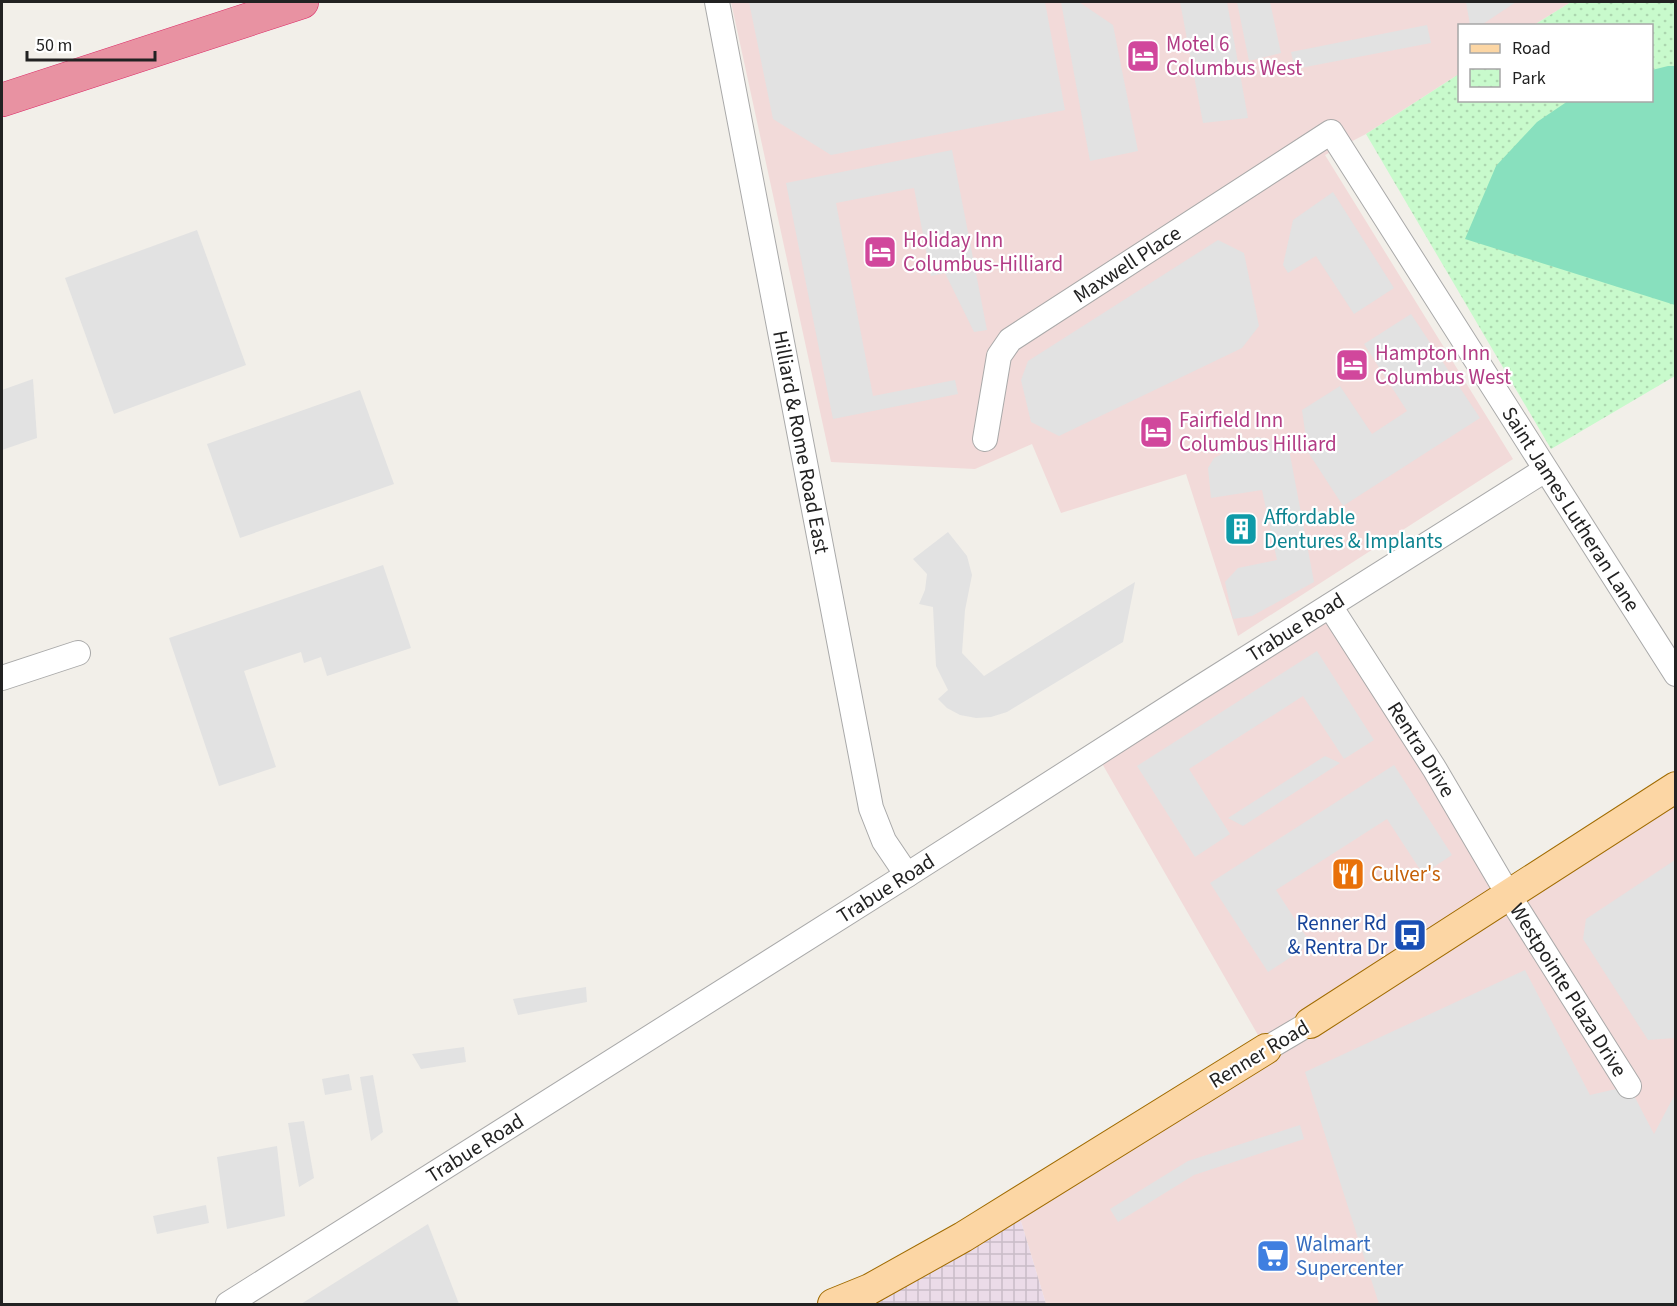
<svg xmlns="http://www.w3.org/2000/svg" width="1677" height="1306" font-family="'Source Sans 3',sans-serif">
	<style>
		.commercial { fill: #f2dad9 }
		.industrial { fill: url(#industrial-grid) }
		.park { fill: url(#park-dots) }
		.pitch { fill: #88e0be }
		.parking { fill: #e2e2e2 }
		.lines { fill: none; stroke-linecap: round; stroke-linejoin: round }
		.minor-casing { stroke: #a9a9a9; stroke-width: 26 }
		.major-casing { stroke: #a06b00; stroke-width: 32 }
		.highway-casing { stroke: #dc2a67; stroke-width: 34 }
		.minor { stroke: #fff; stroke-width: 24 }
		.major { stroke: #fcd6a4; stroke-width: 30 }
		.highway { stroke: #e892a2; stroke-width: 33 }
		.labels { text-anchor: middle; stroke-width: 4.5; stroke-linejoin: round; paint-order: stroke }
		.hotel-label { font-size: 21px; fill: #b23c85; stroke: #fff; text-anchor: start }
		.street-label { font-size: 21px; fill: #222; stroke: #fff }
		.culture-label { font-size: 21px; fill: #0d838f; stroke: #fff; text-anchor: start }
		.food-label { font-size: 21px; fill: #c56008; stroke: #fff; text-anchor: start }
		.transit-label { font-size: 21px; fill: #164399; stroke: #fff; text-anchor: end }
		.shop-label { font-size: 21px; fill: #366cbe; stroke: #fff; text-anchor: start }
	</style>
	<defs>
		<pattern id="industrial-grid" width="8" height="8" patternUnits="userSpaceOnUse" patternTransform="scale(1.5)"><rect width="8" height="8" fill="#ebdbe8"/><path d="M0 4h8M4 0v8" fill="none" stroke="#c9bcc7"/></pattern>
		<pattern id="park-dots" width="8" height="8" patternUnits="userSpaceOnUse" patternTransform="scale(1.5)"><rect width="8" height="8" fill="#c8facc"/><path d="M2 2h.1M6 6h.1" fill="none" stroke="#acd6af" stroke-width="1.8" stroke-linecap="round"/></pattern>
	</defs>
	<rect width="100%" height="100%" fill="#f2efe9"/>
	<!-- commercial -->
	<g class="commercial">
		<path d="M731 2H1571L1534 25 1460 26 1459 74 1366 134 1325 155 1513 459 1238 636 1186 474 1061 513 1032 444 975 469 831 462Z"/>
		<path d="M1330 606 1508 893 1675 787V1304H1046L1016 1205 1266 1049 1096 753Z"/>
	</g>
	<!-- industrial -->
	<path class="industrial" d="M1016 1205 1046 1304H834Z"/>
	<!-- park -->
	<path class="park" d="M1571 2H1675V376L1551 449 1366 134 1459 74 1460 100H1652V26L1534 25Z"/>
	<!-- pitch -->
	<path class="pitch" d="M1668 66H1676L1675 305 1465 239 1496 166 1537 122 1568 101 1652 100V70Z"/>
	<!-- parking -->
	<g class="parking">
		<path d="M749 2H1045L1065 110 831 155 773 119Z"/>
		<path d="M1061 2H1079L1113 25 1138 151 1090 161Z"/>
		<path d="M1180 2H1227L1248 118 1203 123Z"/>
		<path d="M1237 2H1270L1281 53 1249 61Z"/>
		<path d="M1466 2H1516L1480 26 1470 25Z"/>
		<path d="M1427 25 1431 43 1295 69 1291 52Z"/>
		<path d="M952 150 987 330 974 332 945 273 931 276 914 188 836 203 873 396 955 380 958 394 833 419 786 183Z"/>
		<path d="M1333 192 1394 288 1354 314 1316 256 1288 273 1283 265 1293 220Z"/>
		<path d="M197 230 246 365 114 414 65 278Z"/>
		<path d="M1218 240 1244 253 1259 326 1242 348 1059 436 1031 422 1021 380 1028 361Z"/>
		<path d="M1411 314 1480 418 1343 506 1308 452 1302 410 1340 386 1372 434 1407 411 1364 344Z"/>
		<path d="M33 379 37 438 2 450V390Z"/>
		<path d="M360 390 394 484 240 538 207 444Z"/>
		<path d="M1257 437 1288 444 1314 582 1252 616 1233 619 1225 582 1238 568 1277 560 1262 490 1211 498 1208 468 1214 458Z"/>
		<path d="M948 532 967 556 972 575 965 610 962 653 984 676 1135 582 1123 642 1007 712 991 717 976 718 960 715 947 708 938 699 948 690 936 666 933 607 919 604 925 590 927 574 913 559Z"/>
		<path d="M383 565 411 648 327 676 321 657 304 663 301 652 244 671 276 767 219 786 169 638Z"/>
		<path d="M1317 651 1374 740 1344 759 1303 696 1189 769 1230 834 1195 857 1137 766Z"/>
		<path d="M1325 756 1340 763 1243 826 1228 818Z"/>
		<path d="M1394 765 1452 855 1423 874 1387 819 1276 890 1311 944 1268 972 1210 883Z"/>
		<path d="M1675 860V1038L1648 1040 1583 939 1586 919Z"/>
		<path d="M1525 970 1590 1095 1629 1086 1654 1134 1675 1094V1304H1379L1305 1072Z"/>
		<path d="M586 987 587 1002 518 1015 513 999Z"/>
		<path d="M464 1047 466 1062 421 1069 412 1054Z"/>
		<path d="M349 1074 352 1090 325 1095 322 1079Z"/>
		<path d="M373 1075 383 1132 371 1141 360 1077Z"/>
		<path d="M304 1121 314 1178 299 1187 288 1123Z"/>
		<path d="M1300 1125 1304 1139 1194 1175 1118 1222 1110 1209 1188 1161Z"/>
		<path d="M277 1146 285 1216 227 1229 217 1157Z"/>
		<path d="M206 1205 209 1223 157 1234 153 1216Z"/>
		<path d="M428 1224 459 1304H301Z"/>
	</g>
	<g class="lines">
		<!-- minor casing -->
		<g class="minor-casing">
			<g id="minor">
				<path id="s1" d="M717 2 871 808 884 841 907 875"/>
				<path id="s2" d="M985 439 999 356 1010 340 1331 132 1676 674"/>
				<path id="s3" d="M1330 606 1434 768 1508 894 1629 1086"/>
				<path d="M2 678 78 653"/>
				<path d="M1266 1049 1310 1023"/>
				<path id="s4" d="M228 1304 907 875 1196 690 1545 470"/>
			</g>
		</g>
		<!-- major casing -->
		<g class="major-casing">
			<g id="major">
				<path d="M1310 1023 1676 787"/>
				<path d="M833 1304 870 1289 963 1237 1266 1049"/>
			</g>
		</g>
		<!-- highway casing -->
		<g class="highway-casing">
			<path id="highway" d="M2 100 302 2"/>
		</g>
		<!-- minor -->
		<use href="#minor" class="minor"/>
		<!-- major -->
		<use href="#major" class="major"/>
		<!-- highway -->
		<use href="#highway" class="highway"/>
	</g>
	<!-- icons -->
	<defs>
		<g id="hotel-square" transform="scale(1.725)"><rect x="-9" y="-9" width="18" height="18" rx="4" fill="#d1479c" stroke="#fff"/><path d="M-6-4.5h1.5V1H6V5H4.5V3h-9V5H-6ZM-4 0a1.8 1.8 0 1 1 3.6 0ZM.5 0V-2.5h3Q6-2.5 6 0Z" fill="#fff"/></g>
		<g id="building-square" transform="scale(1.725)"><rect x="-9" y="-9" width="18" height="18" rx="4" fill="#0f9aa8" stroke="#fff"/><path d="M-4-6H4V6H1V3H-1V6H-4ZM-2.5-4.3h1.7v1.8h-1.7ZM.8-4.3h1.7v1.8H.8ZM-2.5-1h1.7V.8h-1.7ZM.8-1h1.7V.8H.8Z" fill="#fff"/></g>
		<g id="restaurant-square" transform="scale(1.725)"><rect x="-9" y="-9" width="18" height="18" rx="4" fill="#e8710a" stroke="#fff"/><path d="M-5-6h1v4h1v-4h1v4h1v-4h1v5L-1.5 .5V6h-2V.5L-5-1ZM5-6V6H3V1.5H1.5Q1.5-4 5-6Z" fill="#fff"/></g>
		<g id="bus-square" transform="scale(1.725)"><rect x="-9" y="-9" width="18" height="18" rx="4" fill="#1a4fb4" stroke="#fff"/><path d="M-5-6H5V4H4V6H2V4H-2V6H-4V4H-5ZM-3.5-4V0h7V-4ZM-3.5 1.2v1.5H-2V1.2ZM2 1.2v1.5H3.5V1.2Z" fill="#fff"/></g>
		<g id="supermarket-square" transform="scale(1.725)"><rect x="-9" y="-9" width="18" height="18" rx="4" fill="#3f7fe0" stroke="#fff"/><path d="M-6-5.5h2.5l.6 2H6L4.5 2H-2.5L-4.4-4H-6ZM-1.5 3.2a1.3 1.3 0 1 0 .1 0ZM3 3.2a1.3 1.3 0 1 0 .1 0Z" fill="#fff"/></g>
	</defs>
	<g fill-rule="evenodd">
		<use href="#hotel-square" x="1143" y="56"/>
		<use href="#hotel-square" x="880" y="252"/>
		<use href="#hotel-square" x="1352" y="365"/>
		<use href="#hotel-square" x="1156" y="432"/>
		<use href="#building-square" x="1241" y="529"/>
		<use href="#restaurant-square" x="1348" y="874"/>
		<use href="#bus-square" x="1410" y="935"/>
		<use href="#supermarket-square" x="1273" y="1256"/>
	</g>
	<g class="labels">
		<!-- hotel labels -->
		<g class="hotel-label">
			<text x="1166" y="51">Motel 6<tspan x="1166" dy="24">Columbus West</tspan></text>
			<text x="903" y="247">Holiday Inn<tspan x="903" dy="24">Columbus-Hilliard</tspan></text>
			<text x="1375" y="360">Hampton Inn<tspan x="1375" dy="24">Columbus West</tspan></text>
			<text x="1179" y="427">Fairfield Inn<tspan x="1179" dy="24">Columbus Hilliard</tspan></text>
		</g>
		<!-- street labels -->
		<g class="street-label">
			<text dy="7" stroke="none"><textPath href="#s2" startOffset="243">Maxwell Place</textPath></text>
			<text dy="7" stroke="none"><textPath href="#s1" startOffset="448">Hilliard &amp; Rome Road East</textPath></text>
			<text dy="7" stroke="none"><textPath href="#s2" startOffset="933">Saint James Lutheran Lane</textPath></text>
			<text dy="7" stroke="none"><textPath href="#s4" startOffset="1264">Trabue Road</textPath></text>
			<text dy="7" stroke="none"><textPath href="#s3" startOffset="170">Rentra Drive</textPath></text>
			<text dy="7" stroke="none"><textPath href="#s4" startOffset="778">Trabue Road</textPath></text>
			<text dy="7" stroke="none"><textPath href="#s3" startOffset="452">Westpointe Plaza Drive</textPath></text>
			<text transform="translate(1259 1054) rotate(-31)" y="7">Renner Road</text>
			<text dy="7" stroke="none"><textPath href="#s4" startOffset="292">Trabue Road</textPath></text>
		</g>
		<!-- culture labels -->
		<g class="culture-label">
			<text x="1264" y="524">Affordable<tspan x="1264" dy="24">Dentures &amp; Implants</tspan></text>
		</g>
		<!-- food labels -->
		<g class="food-label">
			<text x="1371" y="881">Culver's</text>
		</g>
		<!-- transit labels -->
		<g class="transit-label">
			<text x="1387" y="930">Renner Rd<tspan x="1387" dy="24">&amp; Rentra Dr</tspan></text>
		</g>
		<!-- shop labels -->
		<g class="shop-label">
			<text x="1296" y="1251">Walmart<tspan x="1296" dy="24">Supercenter</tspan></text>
		</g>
	</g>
	<!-- border -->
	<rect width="1677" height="1306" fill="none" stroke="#222222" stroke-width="6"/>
	<!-- legend -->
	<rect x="1458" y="24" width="195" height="78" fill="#ffffff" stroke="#a7a7a7" stroke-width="1.5"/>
	<rect x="1470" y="44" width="30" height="9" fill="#fcd6a4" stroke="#a7a7a7" stroke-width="1.5"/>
	<text x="1512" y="54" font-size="18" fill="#222222">Road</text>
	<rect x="1470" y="69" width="30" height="18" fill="url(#park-dots)" stroke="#a7a7a7" stroke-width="1.5"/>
	<text x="1512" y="84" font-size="18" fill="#222222">Park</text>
	<!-- scale -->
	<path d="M27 51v9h128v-9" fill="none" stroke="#222222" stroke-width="3"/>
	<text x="36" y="51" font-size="18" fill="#222222" stroke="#ffffff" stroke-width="4.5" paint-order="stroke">50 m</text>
</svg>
